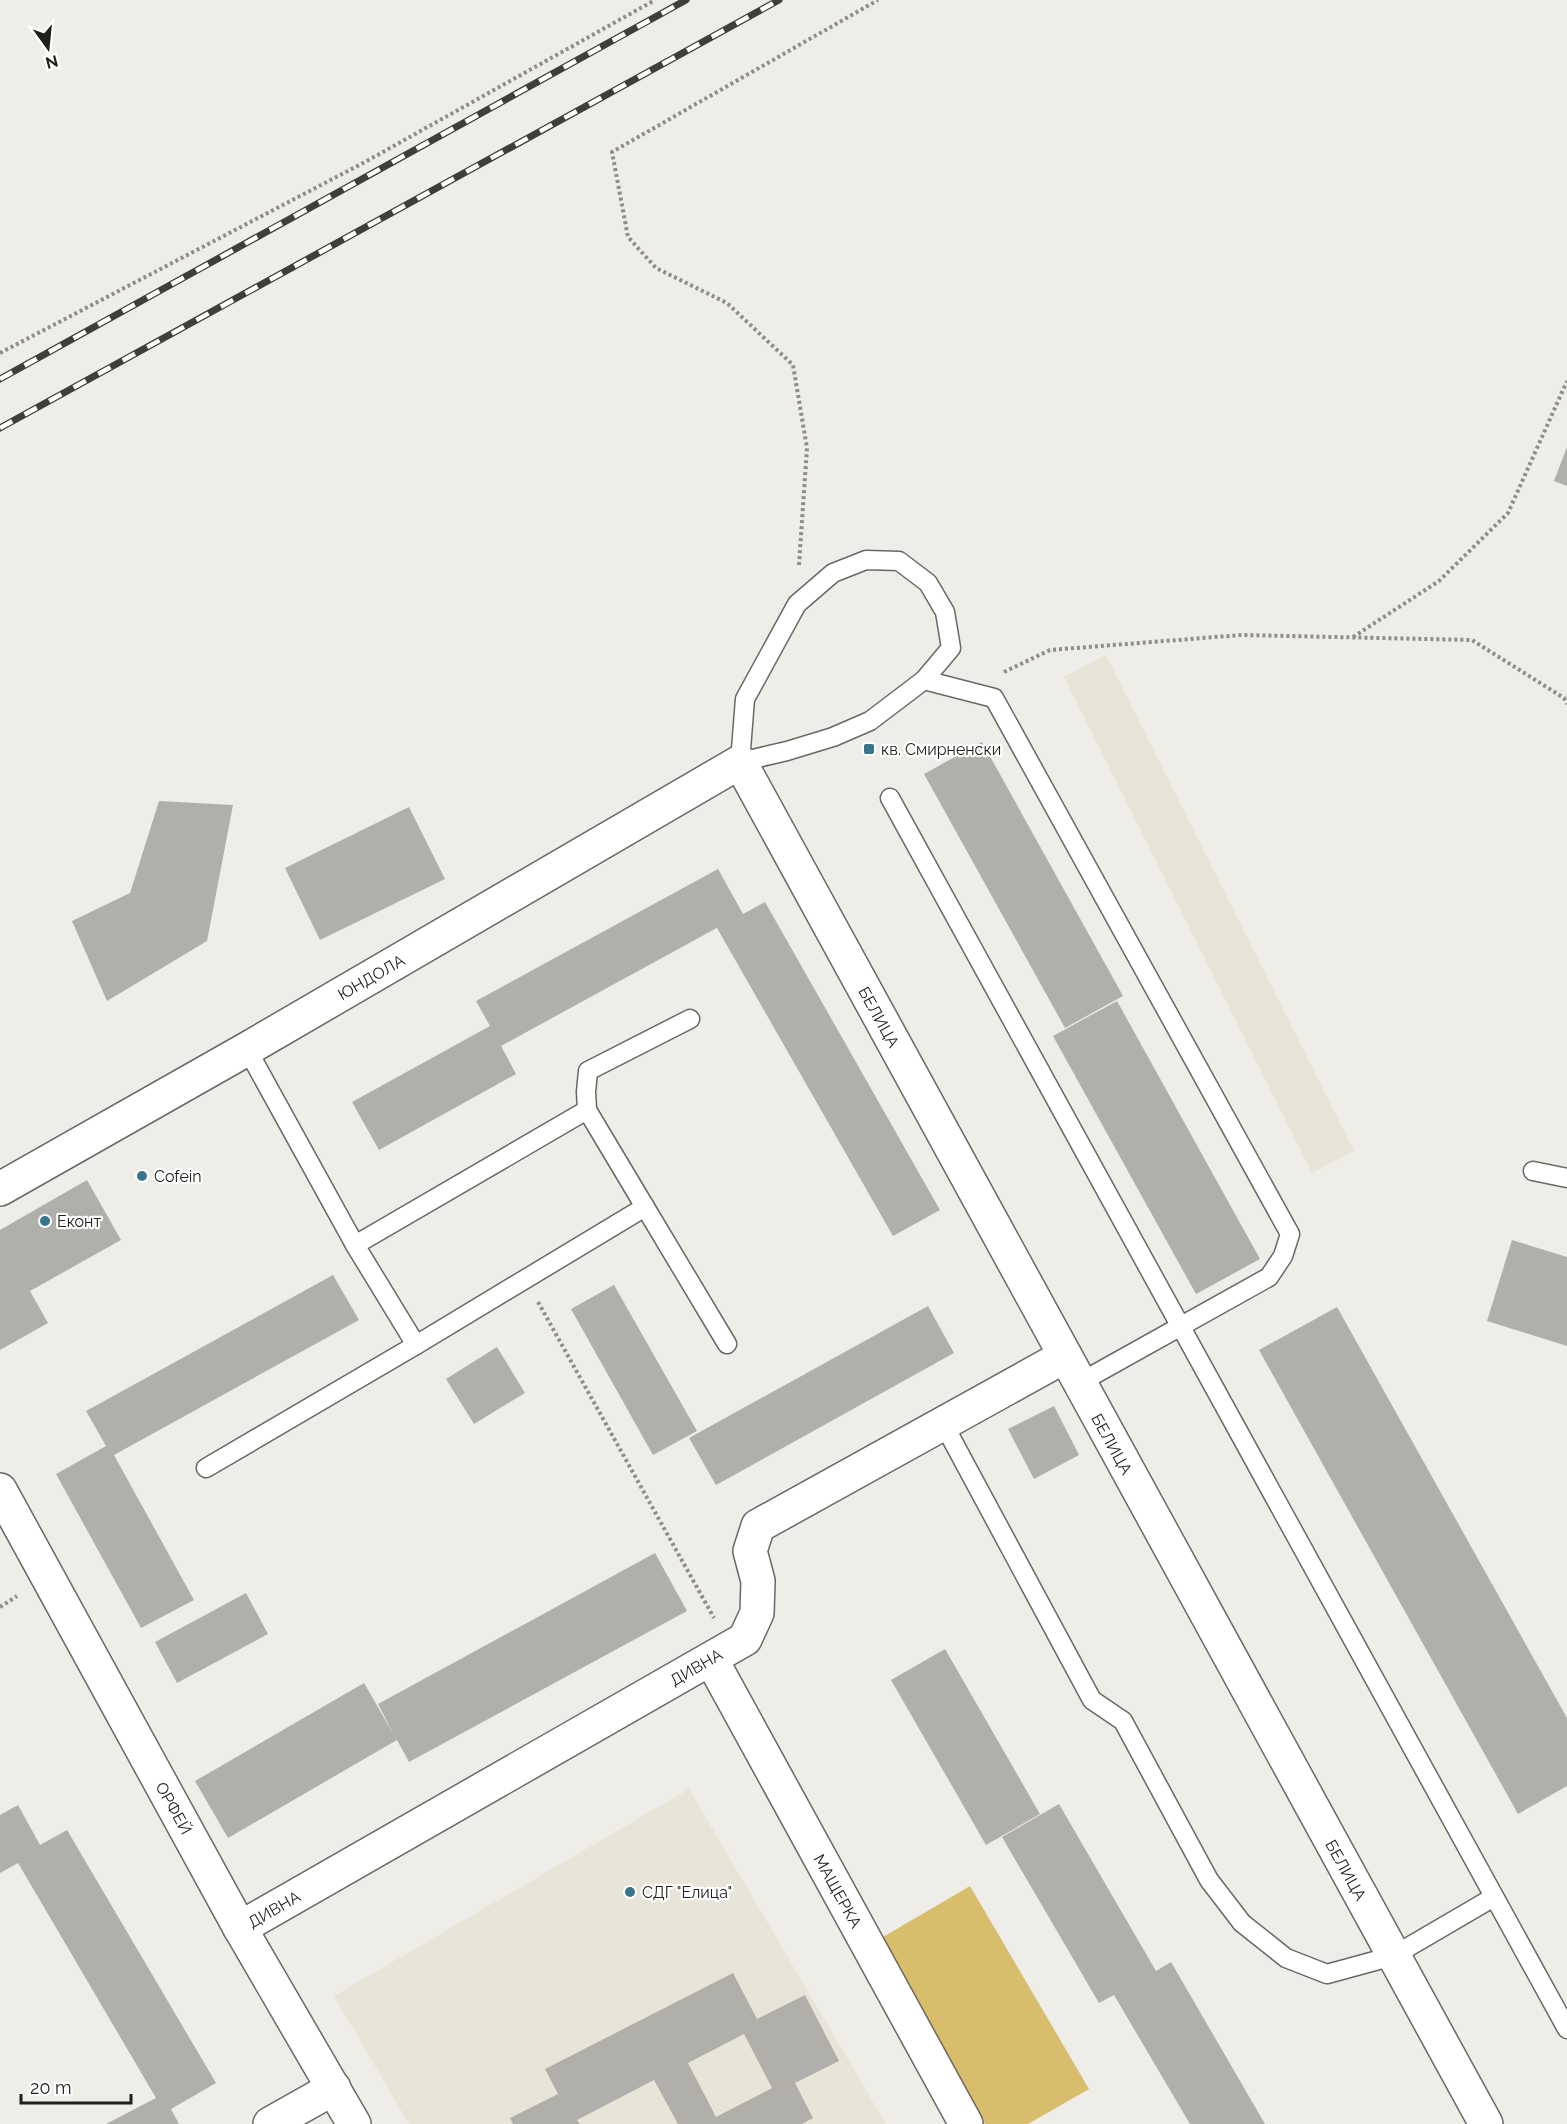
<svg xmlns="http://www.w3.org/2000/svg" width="1567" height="2124" font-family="Raleway,sans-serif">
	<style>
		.built { fill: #e8e4d7 }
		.green { fill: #d8bd6d }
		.building { fill: #b1afaa; fill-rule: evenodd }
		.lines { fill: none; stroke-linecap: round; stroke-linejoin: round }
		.lane-casing { stroke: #6a6863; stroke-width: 21 }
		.street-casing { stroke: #6a6863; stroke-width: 36 }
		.path { stroke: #8f8d89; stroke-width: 4; stroke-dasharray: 3 3; stroke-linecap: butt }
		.lane { stroke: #fff; stroke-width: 18 }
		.street { stroke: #fff; stroke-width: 33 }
		.rail-casing { stroke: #3f3e3b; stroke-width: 7 }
		.rail { stroke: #fff; stroke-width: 4.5; stroke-dasharray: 14; stroke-linecap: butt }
		.poi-dot { fill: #36758a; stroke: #fff; stroke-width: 2 }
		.labels { text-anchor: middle; stroke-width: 4.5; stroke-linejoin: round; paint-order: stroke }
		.poi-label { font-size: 16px; fill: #21201e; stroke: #fff; text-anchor: start }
		.street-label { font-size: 16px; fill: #21201e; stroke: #fff }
	</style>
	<rect width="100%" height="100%" fill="#efede8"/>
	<!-- built -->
	<g class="built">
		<path d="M1106 655 1354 1151 1312 1173 1064 677Z"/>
		<path d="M689 1789 886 2124H409L334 1996Z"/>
	</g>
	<!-- green -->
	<path class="green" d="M970 1886 1089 2089 1028 2124H985L878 1940Z"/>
	<!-- building -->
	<g class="building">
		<path d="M1567 447V486L1554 481Z"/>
		<path d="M982 742 1123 996 1065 1028 924 774Z"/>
		<path d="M159 801 233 805 207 941 107 1001 72 921 130 893Z"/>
		<path d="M409 807 445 879 320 940 285 868Z"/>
		<path d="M718 869 743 914 765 902 940 1210 893 1236 717 928 724 924 501 1046 516 1074 379 1150 352 1102 490 1026 476 1001Z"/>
		<path d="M1117 1001 1260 1259 1196 1294 1053 1036Z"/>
		<path d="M87 1180 121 1240 30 1291 48 1323 0 1350V1230Z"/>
		<path d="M1512 1240 1567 1257V1346L1487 1321Z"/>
		<path d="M333 1275 359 1320 114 1455 194 1600 141 1628 56 1474 106 1446 86 1411Z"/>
		<path d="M614 1285 697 1431 653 1455 571 1309Z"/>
		<path d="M928 1306 954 1353 716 1485 689 1438Z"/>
		<path d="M1337 1307 1567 1718V1786L1518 1814 1259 1350Z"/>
		<path d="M497 1347 525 1393 474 1424 446 1379Z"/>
		<path d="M1054 1406 1079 1455 1034 1479 1008 1429Z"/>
		<path d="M655 1553 687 1611 409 1762 397 1740 228 1838 195 1781 364 1683 394 1735 378 1704Z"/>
		<path d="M246 1593 268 1634 177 1683 155 1642Z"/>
		<path d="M945 1649 1040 1814 986 1845 891 1680Z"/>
		<path d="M1059 1804 1156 1971 1171 1962 1265 2124H1190L1114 1995 1099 2003 1002 1837Z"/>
		<path d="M18 1805 40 1845 67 1830 216 2083 171 2109 179 2124H106L156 2098 18 1863 0 1873V1815Z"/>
		<path d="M733 1973 757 2019 805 1995 839 2061 795 2083 813 2118 802 2124H678L654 2080 577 2120 580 2124H513L510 2118 558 2094 545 2069ZM744 2034 772 2088 716 2117 688 2063Z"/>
	</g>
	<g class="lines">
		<!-- lane casing -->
		<g class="lane-casing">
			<g id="lane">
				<path d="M866 560 899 561 928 583 945 612 951 648 924 680 870 721 833 737 787 751 740 762 745 699 797 604 833 573Z"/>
				<path d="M924 680 994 698 1290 1234 1283 1256 1269 1277 1079 1383"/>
				<path d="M890 798 1567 2029"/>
				<path d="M247 1049 355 1245 416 1345"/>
				<path d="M587 1110 645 1207"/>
				<path d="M1533 1171 1567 1178"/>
				<path d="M355 1245 587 1110 586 1092 588 1071 690 1019"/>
				<path d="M943 1423 1092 1700 1123 1721 1209 1880 1242 1923 1286 1958 1327 1974 1393 1956 1494 1897"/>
				<path d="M206 1468 416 1345 645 1207 727 1344"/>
			</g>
		</g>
		<!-- street casing -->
		<g class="street-casing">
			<g id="street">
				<path d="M0 1189 247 1049 740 762 1486 2124"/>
				<path d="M0 1490 240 1928 354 2124"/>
				<path d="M711 1659 966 2124"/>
				<path d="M240 1928 745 1639 757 1613 758 1581 750 1551 758 1526 1065 1356"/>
				<path d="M270 2124 334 2088"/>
			</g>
		</g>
		<!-- path -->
		<g class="path">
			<path d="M0 353 365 162 655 0"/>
			<path d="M799 565 807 448 793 365 727 303 656 268 628 237 612 152 878 0"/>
			<path d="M1353 637 1439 581 1508 513 1567 381"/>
			<path d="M1004 672 1050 650 1241 635 1472 640 1564 698 1567 704"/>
			<path d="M538 1302 714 1618"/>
			<path d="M0 1607 17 1596"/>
		</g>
		<!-- lane -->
		<use href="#lane" class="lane"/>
		<!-- street -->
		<use href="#street" class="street"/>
		<!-- rail casing -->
		<g class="rail-casing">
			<g id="rail">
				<path d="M0 379 686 0"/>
				<path d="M0 428 779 0"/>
			</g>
		</g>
		<!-- rail -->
		<use href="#rail" class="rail"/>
	</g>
	<!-- markers -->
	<g class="poi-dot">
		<rect x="863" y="743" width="12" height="12" rx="3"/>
		<circle cx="142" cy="1176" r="6"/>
		<circle cx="45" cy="1221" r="6"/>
		<circle cx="630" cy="1892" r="6"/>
	</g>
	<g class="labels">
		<!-- poi labels -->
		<g class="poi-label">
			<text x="881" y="755">кв. Смирненски</text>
			<text x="154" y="1182">Cofein</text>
			<text x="57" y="1227">Еконт</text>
			<text x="642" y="1898">СДГ "Елица"</text>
		</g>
		<!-- street labels -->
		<g class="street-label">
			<text transform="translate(371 977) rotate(-30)" y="6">ЮНДОЛА</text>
			<text transform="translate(879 1017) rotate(61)" y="6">БЕЛИЦА</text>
			<text transform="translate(1112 1444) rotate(61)" y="6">БЕЛИЦА</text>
			<text transform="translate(696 1667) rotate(-30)" y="6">ДИВНА</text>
			<text transform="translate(174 1808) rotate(61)" y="6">ОРФЕЙ</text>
			<text transform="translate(1346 1870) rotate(61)" y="6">БЕЛИЦА</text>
			<text transform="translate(838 1891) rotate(61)" y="6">МАЩЕРКА</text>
			<text transform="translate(274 1909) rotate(-30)" y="6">ДИВНА</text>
		</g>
	</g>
	<!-- north arrow -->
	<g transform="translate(48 48) rotate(165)" stroke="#ffffff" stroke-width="4.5" paint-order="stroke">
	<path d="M0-4.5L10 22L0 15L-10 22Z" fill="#21201e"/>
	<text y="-9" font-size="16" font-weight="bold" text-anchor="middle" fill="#21201e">N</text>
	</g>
	<!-- scale -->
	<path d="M21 2094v9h110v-9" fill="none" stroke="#21201e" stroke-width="3"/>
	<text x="30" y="2094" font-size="18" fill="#21201e" stroke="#ffffff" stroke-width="4.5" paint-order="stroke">20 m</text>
</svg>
